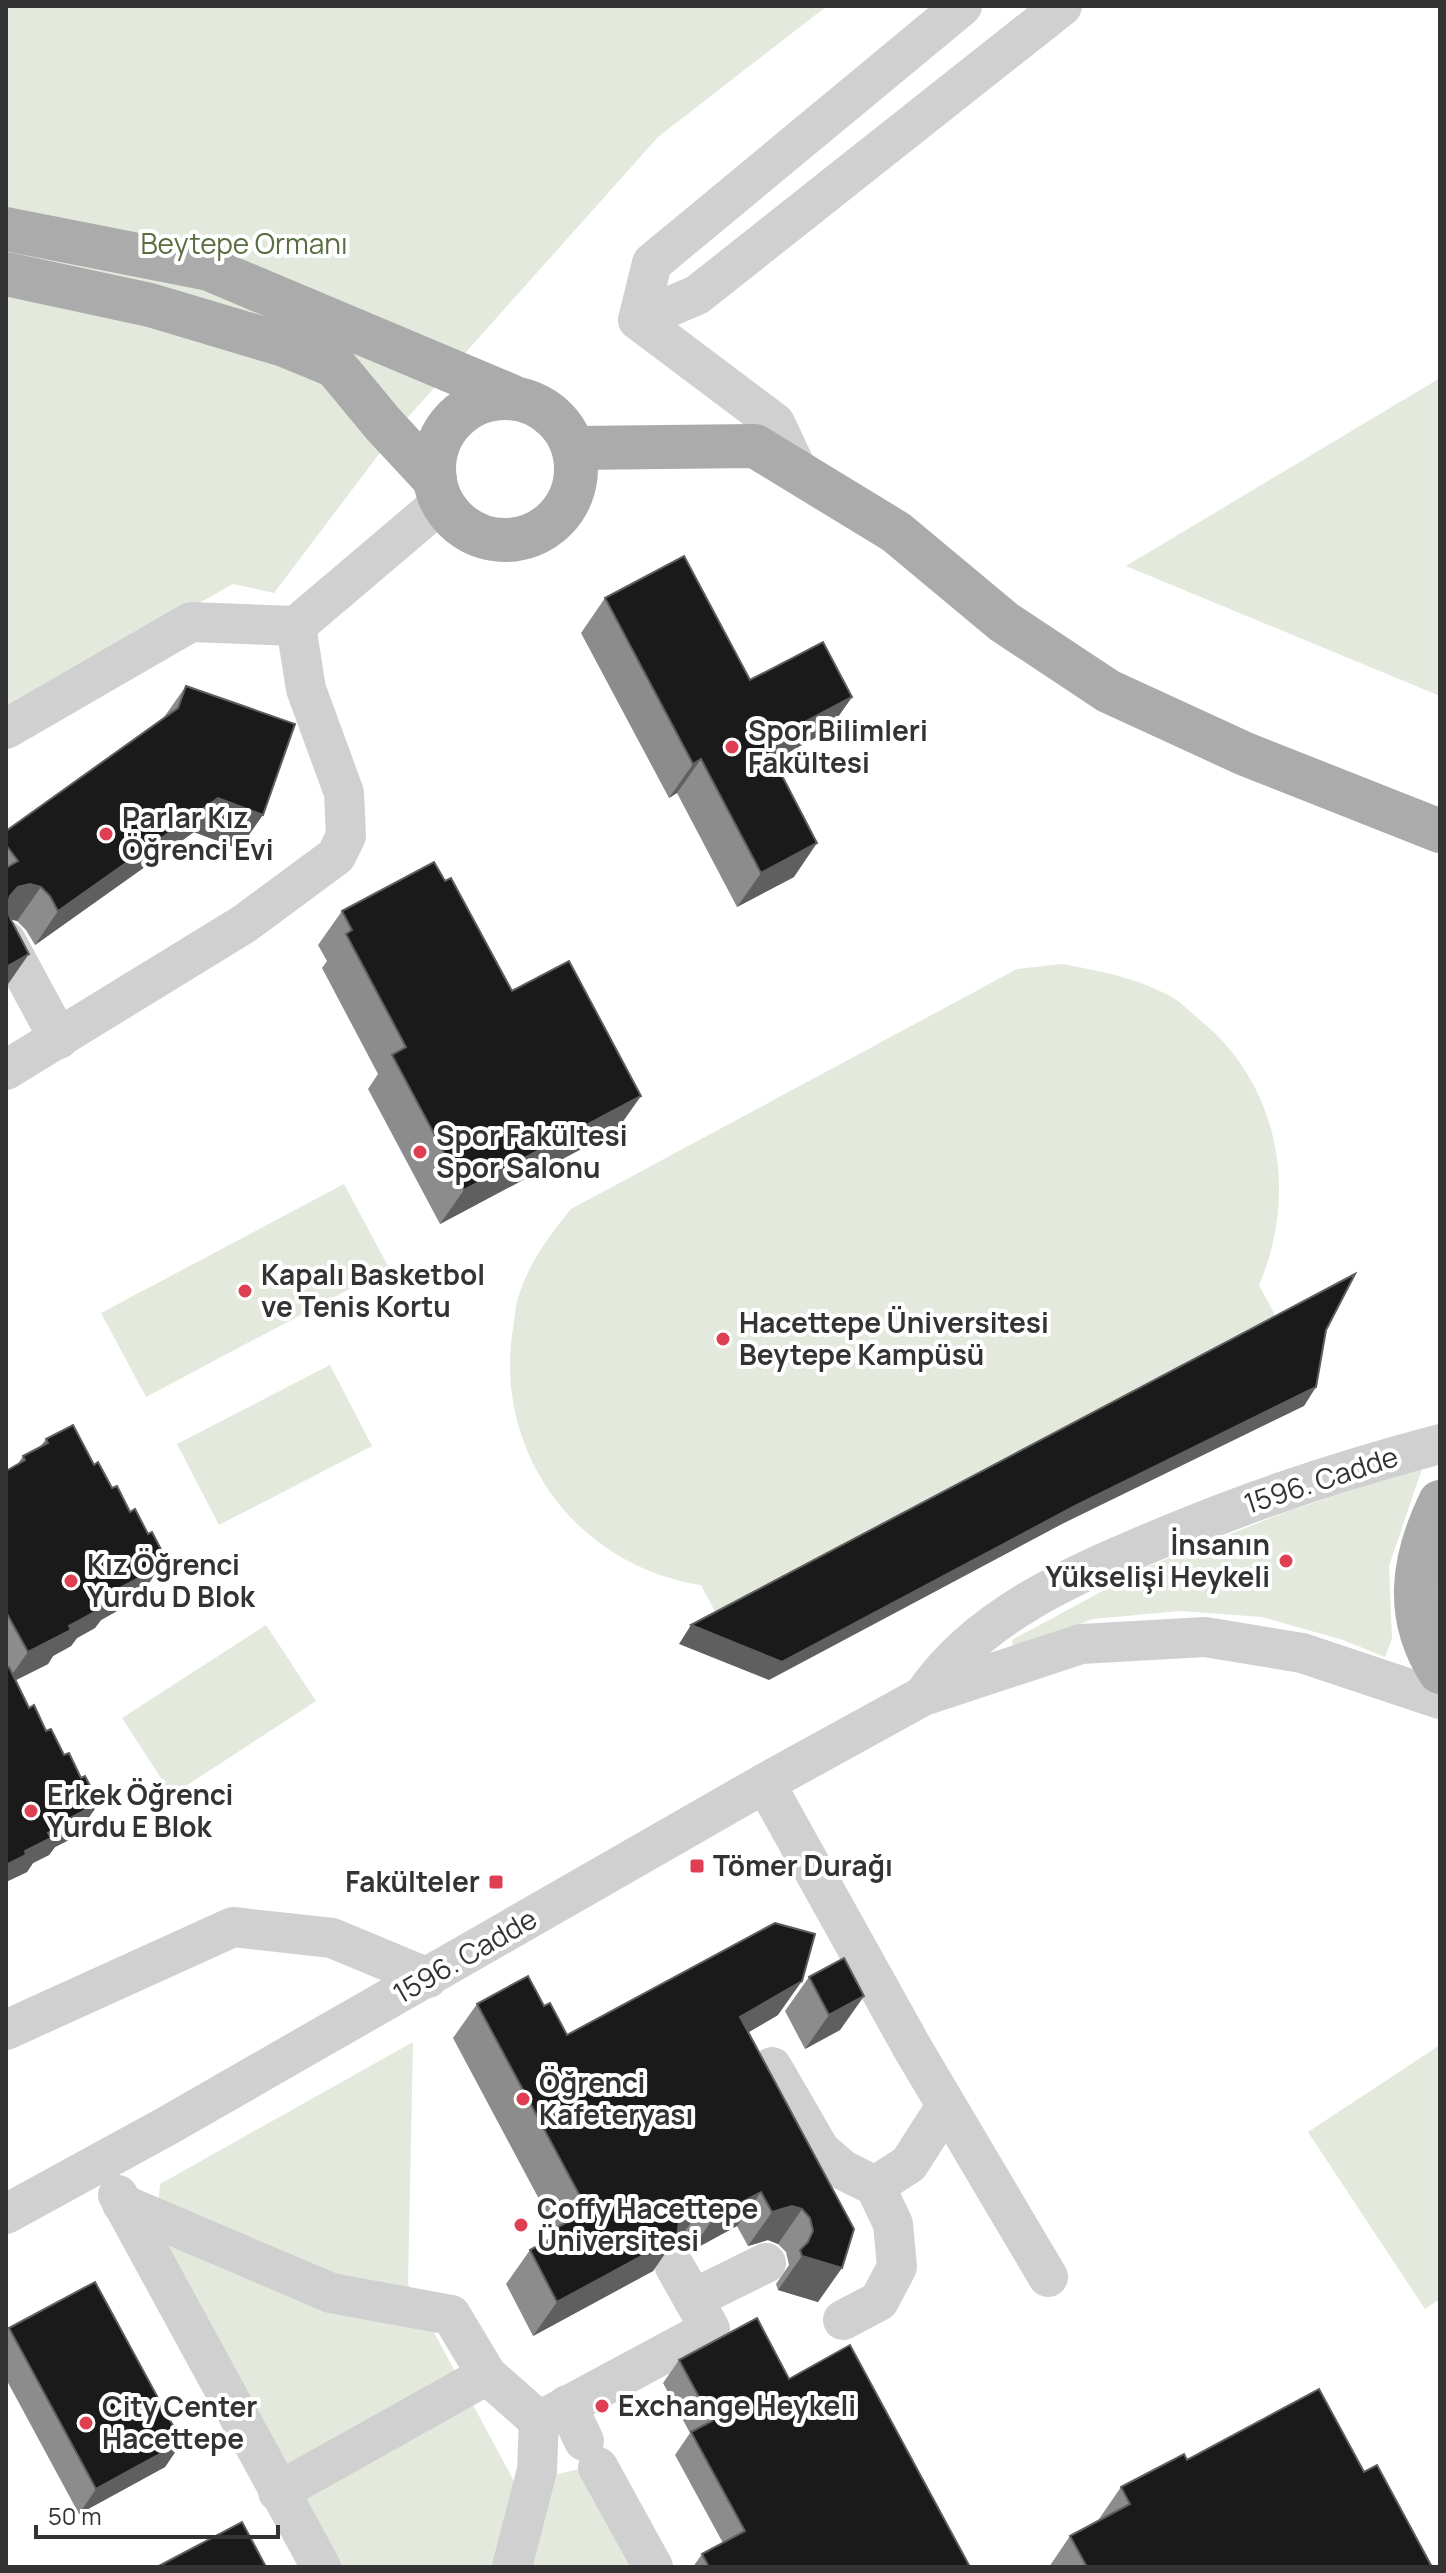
<svg xmlns="http://www.w3.org/2000/svg" width="1446" height="2573" font-family="Manrope,sans-serif">
	<style>
		.green { fill: #e3e9dc }
		.lines { fill: none; stroke-linecap: round; stroke-linejoin: round }
		.minor { stroke: #d0d0d0; stroke-width: 40 }
		.major { stroke: #ababab; stroke-width: 44 }
		.wall { fill: #8c8c8c }
		.shaded-wall { fill: #5f5f5f }
		.building { fill: #1a1a1a; stroke: #5f5f5f; stroke-width: 2 }
		.poi-dot { fill: #df3f52; stroke: #fff; stroke-width: 3 }
		.labels { text-anchor: middle; stroke-width: 8; stroke-linejoin: round; paint-order: stroke }
		.park-label { font-size: 28px; fill: #586e41; stroke: #fff }
		.poi-label { font-size: 28px; font-weight: bold; fill: #333; stroke: #fff; text-anchor: start }
		.street-label { font-size: 28px; fill: #333; stroke: #fff }
	</style>
	<rect width="100%" height="100%" fill="#fff"/>
	<!-- green -->
	<g class="green">
		<path d="M6 6H827L658 137 401 425 274 593 233 584 6 711Z"/>
		<path d="M1440 378V696L1126 566Z"/>
		<path d="M1062 964C1101 971 1137 978 1172 997 1182 1003 1191 1013 1200 1020 1279 1084 1299 1193 1259 1285L1277 1319 719 1619 701 1585C577 1566 493 1453 513 1328 515 1318 515 1307 518 1298 528 1264 549 1236 571 1209L1017 969Z"/>
		<path d="M344 1184 389 1268 146 1397 101 1313Z"/>
		<path d="M330 1365 372 1446 219 1525 177 1444Z"/>
		<path d="M1423 1466 1389 1566 1392 1639 1385 1657 1343 1640 1262 1617 1180 1611 1093 1619 1013 1649 1012 1640 1149 1566 1286 1512Z"/>
		<path d="M266 1625 316 1701 172 1795 122 1718Z"/>
		<path d="M413 2042 408 2284 516 2485 578 2469 633 2567H336L165 2251 157 2219 160 2184Z"/>
		<path d="M1440 2045V2299L1425 2309 1308 2132Z"/>
	</g>
	<g class="lines">
		<!-- minor -->
		<g class="minor">
			<path d="M962 6 652 263 638 320 697 295 1062 6"/>
			<path d="M638 320 775 423 798 472"/>
			<path d="M6 729 191 622 296 626 442 502"/>
			<path d="M6 941 59 1039"/>
			<path d="M6 1070 244 924 336 856 346 836 344 793 306 689 296 626"/>
			<path d="M924 1695C979 1614 1076 1574 1164 1537 1254 1499 1345 1469 1440 1444"/>
			<path d="M765 1783 913 2049 1048 2277"/>
			<path d="M6 2030 233 1927 332 1938 428 1978"/>
			<path d="M772 2067 820 2150 843 2170 875 2186"/>
			<path d="M118 2195 321 2567"/>
			<path d="M122 2204 331 2293 451 2315 487 2375 539 2421"/>
			<path d="M6 2214 165 2127 765 1783 923 1696 1081 1644 1205 1637 1302 1653 1440 1699"/>
			<path d="M693 2299 766 2263"/>
			<path d="M843 2320 879 2301 897 2267 893 2224 875 2186 909 2164 946 2106"/>
			<path d="M567 2405 584 2441"/>
			<path d="M539 2421 710 2329 675 2267"/>
			<path d="M598 2467 653 2567"/>
			<path d="M278 2492 487 2375"/>
			<path d="M512 2567 537 2470 539 2421"/>
		</g>
		<!-- major -->
		<g class="major">
			<path d="M6 229 209 269 511 396"/>
			<path d="M6 274 150 305 284 345 335 366 383 424 435 480"/>
			<circle cx="505" cy="469" r="71"/>
			<path d="M574 448 755 446 896 532 1004 622 1108 691 1245 754 1440 831"/>
			<path d="M1440 1502C1412 1560 1404 1616 1440 1672"/>
		</g>
	</g>
	<!-- wall -->
	<g class="wall">
		<path d="M605 598 750 680 852 697 828 731 774 760 794 877 737 907 677 793 669 798 581 633Z"/>
		<path d="M186 686 239 849 194 832 35 945 26 930 17 921 10 919 6 987V831L162 720Z"/>
		<path d="M445 881 512 991 617 1130 440 1224 368 1089 378 1074 322 968 327 961 318 945 342 911Z"/>
		<path d="M46 1439 142 1593 123 1603 117 1611 101 1620 95 1628 77 1638 71 1646 53 1656 48 1664 16 1680 29 1708 99 1803 75 1837 55 1847 49 1855 33 1863 27 1872 8 1881 6 1884V1471L17 1465 23 1456 40 1447Z"/>
		<path d="M809 1977 864 1996 840 2030 805 2049 785 2011Z"/>
		<path d="M477 2004 544 2006 567 2035 778 2015 749 2032 854 2229 818 2302 778 2290 776 2284 789 2265 786 2252 778 2244 768 2240 748 2246 737 2226 691 2251 676 2244 671 2245 653 2271 533 2336 506 2284 530 2250 548 2240 555 2229 453 2038Z"/>
		<path d="M9 2328 182 2442 165 2467 79 2514 6 2379V2332Z"/>
		<path d="M679 2360 789 2379 970 2567H693L702 2554 723 2543 675 2455 690 2433 663 2383Z"/>
		<path d="M1187 2460 1364 2472 1432 2567H1049L1070 2536 1097 2522 1121 2487Z"/>
	</g>
	<!-- shaded-wall -->
	<g class="shaded-wall">
		<path d="M852 697 828 731 741 778 765 743Z"/>
		<path d="M701 759 677 793 669 798 693 764Z"/>
		<path d="M218 798 263 815 239 849 194 832 35 945 58 911Z"/>
		<path d="M817 843 794 877 737 907 761 873Z"/>
		<path d="M30 884 41 887 17 921 6 918V901L18 887Z"/>
		<path d="M29 954 6 987V967Z"/>
		<path d="M641 1096 617 1130 440 1224 464 1190Z"/>
		<path d="M1316 1387 1304 1406 1062 1524 769 1680 679 1644 691 1625 1075 1506Z"/>
		<path d="M166 1559 142 1593 123 1603 117 1611 101 1620 95 1628 77 1638 71 1646 53 1656 48 1664 6 1685V1683L28 1652 69 1626 139 1573Z"/>
		<path d="M99 1803 75 1837 55 1847 49 1855 33 1863 27 1872 8 1881 6 1884V1865L72 1817Z"/>
		<path d="M802 1981 778 2015 716 2051 740 2017Z"/>
		<path d="M864 1996 840 2030 805 2049 829 2015Z"/>
		<path d="M761 2192 737 2226 691 2251 714 2217Z"/>
		<path d="M792 2206 802 2209 778 2244 768 2240 748 2246 772 2212Z"/>
		<path d="M700 2210 676 2244 671 2245 653 2271 533 2336 557 2302 679 2222 688 2213Z"/>
		<path d="M802 2256 842 2268 818 2302 778 2290Z"/>
		<path d="M182 2442 165 2467 79 2514 96 2489Z"/>
	</g>
	<!-- building -->
	<g class="building">
		<path d="M684 556 750 680 823 642 852 697 765 743 817 843 761 873 701 759 693 764 605 598Z"/>
		<path d="M186 686 295 724 263 815 218 798 58 911 50 896 41 887 30 884 18 887 10 896 7 907 10 918 29 954 6 967V868L18 861 6 845V831L178 708Z"/>
		<path d="M434 862 445 881 451 878 512 991 569 961 641 1096 464 1190 392 1055 406 1047 346 934 352 930 342 911Z"/>
		<path d="M1355 1274 1326 1330 1316 1387 1075 1506 782 1662 691 1625Z"/>
		<path d="M73 1425 94 1465 98 1462 112 1488 117 1486 130 1512 135 1509 148 1534 152 1532 166 1559 139 1573 141 1577 116 1590 118 1594 93 1608 95 1612 69 1626 71 1630 28 1652 6 1612V1471L25 1460 23 1456 48 1443 46 1439Z"/>
		<path d="M9 1667 29 1708 34 1705 46 1731 51 1729 64 1755 69 1753 81 1778 85 1776 99 1803 72 1817 73 1821 48 1833 51 1838 25 1851 26 1855 6 1865V1669Z"/>
		<path d="M775 1923 815 1934 802 1981 740 2017 854 2229 842 2268 802 2256 800 2250 808 2242 813 2231 810 2218 802 2209 792 2206 772 2212 761 2192 714 2217 700 2210 688 2213 679 2222 677 2237 557 2302 530 2250 559 2234 556 2228 588 2211 477 2004 528 1976 544 2006 550 2003 567 2035Z"/>
		<path d="M844 1958 864 1996 829 2015 809 1977Z"/>
		<path d="M95 2282 182 2442 96 2489 9 2328Z"/>
		<path d="M757 2318 789 2379 850 2345 970 2567H709L702 2554 745 2531 691 2432 712 2421 679 2360Z"/>
		<path d="M1319 2389 1364 2472 1377 2465 1432 2567H1087L1070 2536 1130 2504 1121 2487 1184 2454 1187 2460Z"/>
		<path d="M242 2522 266 2567H157Z"/>
	</g>
	<!-- markers -->
	<g class="poi-dot">
		<circle cx="732" cy="747" r="8"/>
		<circle cx="106" cy="834" r="8"/>
		<circle cx="420" cy="1152" r="8"/>
		<circle cx="245" cy="1291" r="8"/>
		<circle cx="723" cy="1339" r="8"/>
		<circle cx="1286" cy="1561" r="8"/>
		<circle cx="71" cy="1581" r="8"/>
		<circle cx="31" cy="1811" r="8"/>
		<rect x="689" y="1858" width="16" height="16" rx="4"/>
		<rect x="488" y="1874" width="16" height="16" rx="4"/>
		<circle cx="523" cy="2099" r="8"/>
		<circle cx="521" cy="2225" r="8"/>
		<circle cx="602" cy="2406" r="8"/>
		<circle cx="86" cy="2423" r="8"/>
	</g>
	<g class="labels">
		<!-- park labels -->
		<g class="park-label">
			<text x="244" y="254">Beytepe Ormanı</text>
		</g>
		<!-- poi labels -->
		<g class="poi-label">
			<text x="748" y="741">Spor Bilimleri<tspan x="748" dy="32">Fakültesi</tspan></text>
			<text x="122" y="828">Parlar Kız<tspan x="122" dy="32">Öğrenci Evi</tspan></text>
			<text x="436" y="1146">Spor Fakültesi<tspan x="436" dy="32">Spor Salonu</tspan></text>
			<text x="261" y="1285">Kapalı Basketbol<tspan x="261" dy="32">ve Tenis Kortu</tspan></text>
			<text x="739" y="1333">Hacettepe Üniversitesi<tspan x="739" dy="32">Beytepe Kampüsü</tspan></text>
			<text x="1270" y="1555" text-anchor="end">İnsanın<tspan x="1270" dy="32">Yükselişi Heykeli</tspan></text>
			<text x="87" y="1575">Kız Öğrenci<tspan x="87" dy="32">Yurdu D Blok</tspan></text>
			<text x="47" y="1805">Erkek Öğrenci<tspan x="47" dy="32">Yurdu E Blok</tspan></text>
			<text x="713" y="1876">Tömer Durağı</text>
			<text x="480" y="1892" text-anchor="end">Fakülteler</text>
			<text x="539" y="2093">Öğrenci<tspan x="539" dy="32">Kafeteryası</tspan></text>
			<text x="537" y="2219">Coffy Hacettepe<tspan x="537" dy="32">Üniversitesi</tspan></text>
			<text x="618" y="2416">Exchange Heykeli</text>
			<text x="102" y="2417">City Center<tspan x="102" dy="32">Hacettepe</tspan></text>
		</g>
		<!-- street labels -->
		<g class="street-label">
			<text transform="translate(1321 1480) rotate(-18)" y="10">1596. Cadde</text>
			<text transform="translate(465 1956) rotate(-30)" y="10">1596. Cadde</text>
		</g>
	</g>
	<!-- border -->
	<rect width="1446" height="2573" fill="none" stroke="#333333" stroke-width="16"/>
	<!-- scale -->
	<path d="M36 2525v12h242v-12" fill="none" stroke="#333333" stroke-width="4"/>
	<text x="48" y="2525" font-size="24" fill="#333333" stroke="#ffffff" stroke-width="6" paint-order="stroke">50 m</text>
</svg>
